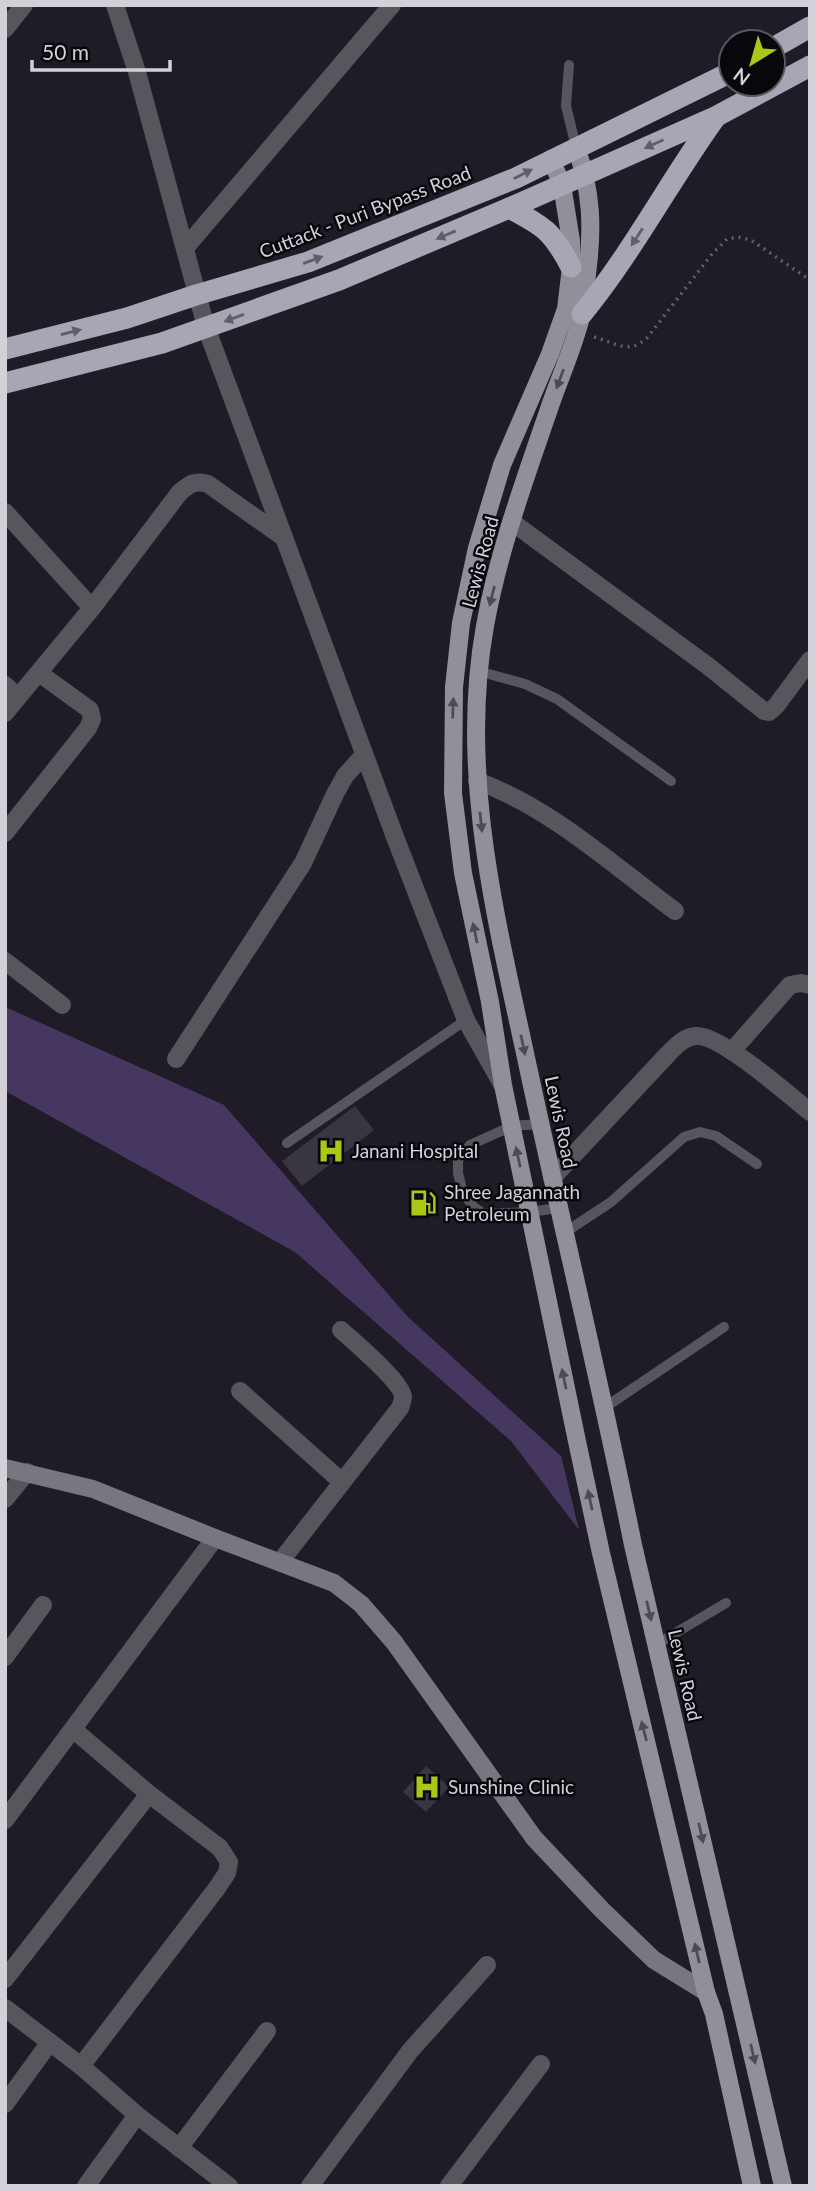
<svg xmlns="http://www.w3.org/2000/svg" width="815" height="2191" font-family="Lato,sans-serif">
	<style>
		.green { fill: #463760 }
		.building { fill: #393541 }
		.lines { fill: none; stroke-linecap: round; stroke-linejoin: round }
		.path { stroke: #65616b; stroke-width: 3.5; stroke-dasharray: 2 5; stroke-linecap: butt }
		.lane { stroke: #58565c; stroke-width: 10 }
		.street { stroke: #58565c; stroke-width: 18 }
		.secondary { stroke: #797680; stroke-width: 18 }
		.primary { stroke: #928f9b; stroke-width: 18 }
		.highway { stroke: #a9a5b4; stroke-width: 21 }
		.oneway { fill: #615e68 }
		.oneway2 { fill: #4e4b54 }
		.labels { text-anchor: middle; stroke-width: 5; stroke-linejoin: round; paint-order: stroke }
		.street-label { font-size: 19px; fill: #d3d1d8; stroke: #09070c }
		.poi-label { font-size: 19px; fill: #d3d1d8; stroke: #09070c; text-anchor: start }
	</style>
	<rect width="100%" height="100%" fill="#201c27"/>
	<!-- green -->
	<path class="green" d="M5 1007 224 1105 407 1316 561 1456 579 1530 511 1441 295 1252 5 1091Z"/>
	<!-- building -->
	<g class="building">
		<path d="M355 1106 374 1130 302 1186 282 1161Z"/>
		<path d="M426 1766 449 1787 426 1812 403 1792Z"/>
	</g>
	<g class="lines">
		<!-- path -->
		<path class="path" d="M594 337C616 343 628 355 647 338L712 254 727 239 738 237 751 240 810 280"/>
		<!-- lane -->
		<g class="lane">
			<path d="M569 65 566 106 576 147"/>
			<path d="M478 671 525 684 557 699 671 781"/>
			<path d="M540 1124 512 1126 470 1145 458 1160V1173L463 1193 474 1207 484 1214 530 1212 558 1208"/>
			<path d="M287 1143 466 1020"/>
			<path d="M564 1233 611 1202 684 1137 700 1132 716 1136 757 1164"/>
			<path d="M604 1408 724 1327"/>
			<path d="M657 1644 726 1603"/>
		</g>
		<!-- street -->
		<g class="street">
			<path d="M115 5 137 72 206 327 395 837 466 1020 502 1084"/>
			<path d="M5 29 24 5"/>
			<path d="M186 247 392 5"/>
			<path d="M5 512 92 608"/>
			<path d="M512 522 708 666 764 711 769 712 776 706 810 660"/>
			<path d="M5 685 18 697"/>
			<path d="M5 713 92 608 180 492C190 484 195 480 208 484L283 537"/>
			<path d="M477 781C550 807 613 865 675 911"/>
			<path d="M5 833 88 728 92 719 90 710 39 673"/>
			<path d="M5 961 62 1005"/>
			<path d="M732 1051 790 985 801 983 810 985"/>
			<path d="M176 1059 303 863 335 794 345 776 363 756"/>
			<path d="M552 1178 668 1054C676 1046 684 1037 695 1036 719 1033 789 1095 810 1112"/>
			<path d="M240 1391 342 1482"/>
			<path d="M5 1499 27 1472"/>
			<path d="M280 1562 400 1408C401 1405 403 1400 403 1397 402 1382 354 1342 341 1330"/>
			<path d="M5 1657 43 1605"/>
			<path d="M74 1730 149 1794 220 1848 229 1862 227 1873 217 1888 81 2066"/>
			<path d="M5 1820 215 1538"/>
			<path d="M5 1979 149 1794"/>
			<path d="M5 2008 81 2066 137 2115 229 2186"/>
			<path d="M5 2104 50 2042"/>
			<path d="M179 2148 267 2031"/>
			<path d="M86 2186 137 2115"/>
			<path d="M310 2186 410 2051 487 1965"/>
			<path d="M449 2186 541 2064"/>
		</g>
		<!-- secondary -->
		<path class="secondary" d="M5 1468 93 1489 215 1538 334 1583 361 1604 394 1642 534 1838 602 1910 654 1960 706 1992"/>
		<!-- primary -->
		<g class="primary">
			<path d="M576 147C592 192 593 228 587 274 585 289 584 303 581 317 573 350 558 381 548 412 524 482 498 553 485 626 458 775 497 922 528 1067 562 1226 601 1385 633 1545L783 2186"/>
			<path d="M551 159 562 185 571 241V267L566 309 550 354 502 465 477 548 461 623 454 687 453 793 463 873 490 1002 503 1085 578 1446 601 1553 706 1992 714 2014 752 2186"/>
		</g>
		<!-- highway -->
		<g class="highway">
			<path d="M773 48 810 27"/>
			<path d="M509 208C545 227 552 231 571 267"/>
			<path d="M582 314C632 253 669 182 715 118"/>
			<path d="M5 349 127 318 196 295 308 262 516 178 731 72"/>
			<path d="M5 383 162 343 339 280 521 203 717 116 810 66"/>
		</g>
	</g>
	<!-- one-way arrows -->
	<defs><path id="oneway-solid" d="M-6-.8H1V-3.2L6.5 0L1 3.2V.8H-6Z" transform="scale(1.75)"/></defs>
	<g class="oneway">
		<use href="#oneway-solid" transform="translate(654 144) rotate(156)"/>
		<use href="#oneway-solid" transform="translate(523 174) rotate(-27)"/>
		<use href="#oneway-solid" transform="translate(446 235) rotate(157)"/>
		<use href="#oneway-solid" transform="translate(637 237) rotate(123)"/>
		<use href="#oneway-solid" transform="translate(313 260) rotate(-20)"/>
		<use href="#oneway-solid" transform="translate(234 318) rotate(160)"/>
		<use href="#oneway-solid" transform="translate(71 332) rotate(-14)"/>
	</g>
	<g class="oneway2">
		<use href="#oneway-solid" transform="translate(560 379) rotate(110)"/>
		<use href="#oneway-solid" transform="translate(492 596) rotate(104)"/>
		<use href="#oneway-solid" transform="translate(453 708) rotate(-88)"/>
		<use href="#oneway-solid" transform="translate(481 822) rotate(84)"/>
		<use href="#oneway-solid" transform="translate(475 933) rotate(-102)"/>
		<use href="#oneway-solid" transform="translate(523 1045) rotate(78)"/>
		<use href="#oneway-solid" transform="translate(518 1157) rotate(-102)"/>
		<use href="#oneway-solid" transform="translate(564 1379) rotate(-102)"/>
		<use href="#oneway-solid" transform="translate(590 1500) rotate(-102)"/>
		<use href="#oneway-solid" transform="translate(649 1611) rotate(77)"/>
		<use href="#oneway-solid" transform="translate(644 1731) rotate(-104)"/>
		<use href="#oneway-solid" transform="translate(701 1833) rotate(77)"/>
		<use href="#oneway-solid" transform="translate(697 1953) rotate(-103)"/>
		<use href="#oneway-solid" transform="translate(753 2054) rotate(77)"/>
	</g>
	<!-- icons -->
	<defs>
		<g id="hospital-bare" transform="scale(2.1)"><path d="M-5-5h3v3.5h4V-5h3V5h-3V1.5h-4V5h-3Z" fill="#aac717" stroke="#09070c" stroke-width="2.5" paint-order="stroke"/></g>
		<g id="fuel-bare" transform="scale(2.1)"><path d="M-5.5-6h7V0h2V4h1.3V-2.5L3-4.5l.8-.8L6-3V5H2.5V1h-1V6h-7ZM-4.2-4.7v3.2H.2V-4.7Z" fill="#aac717" stroke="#09070c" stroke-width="2.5" paint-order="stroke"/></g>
	</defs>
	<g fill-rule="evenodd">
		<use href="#hospital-bare" x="331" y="1151"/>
		<use href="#fuel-bare" x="423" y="1203"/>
		<use href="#hospital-bare" x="427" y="1787"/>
	</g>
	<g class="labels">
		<!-- street labels -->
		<g class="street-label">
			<text transform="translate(365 212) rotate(-21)" y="7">Cuttack - Puri Bypass Road</text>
			<text transform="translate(480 562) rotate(-75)" y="7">Lewis Road</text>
			<text transform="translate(561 1122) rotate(78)" y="7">Lewis Road</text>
			<text transform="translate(685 1675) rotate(77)" y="7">Lewis Road</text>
		</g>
		<!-- poi labels -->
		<g class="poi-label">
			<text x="352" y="1158">Janani Hospital</text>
			<text x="444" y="1199">Shree Jagannath<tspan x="444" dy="22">Petroleum</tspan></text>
			<text x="448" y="1794">Sunshine Clinic</text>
		</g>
	</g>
	<!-- border -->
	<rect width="815" height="2191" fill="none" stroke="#d3d1d8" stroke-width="14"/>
	<!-- north arrow -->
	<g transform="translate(752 63) rotate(217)"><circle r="33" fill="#09070c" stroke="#5a585e" stroke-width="2"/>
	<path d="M0-5L12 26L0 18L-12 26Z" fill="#aac717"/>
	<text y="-10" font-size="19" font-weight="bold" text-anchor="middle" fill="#d3d1d8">N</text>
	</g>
	<!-- scale -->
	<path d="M32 60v10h138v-10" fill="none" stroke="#d3d1d8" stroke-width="3.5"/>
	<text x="42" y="60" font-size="21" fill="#d3d1d8" stroke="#09070c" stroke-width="5" paint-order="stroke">50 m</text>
</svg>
